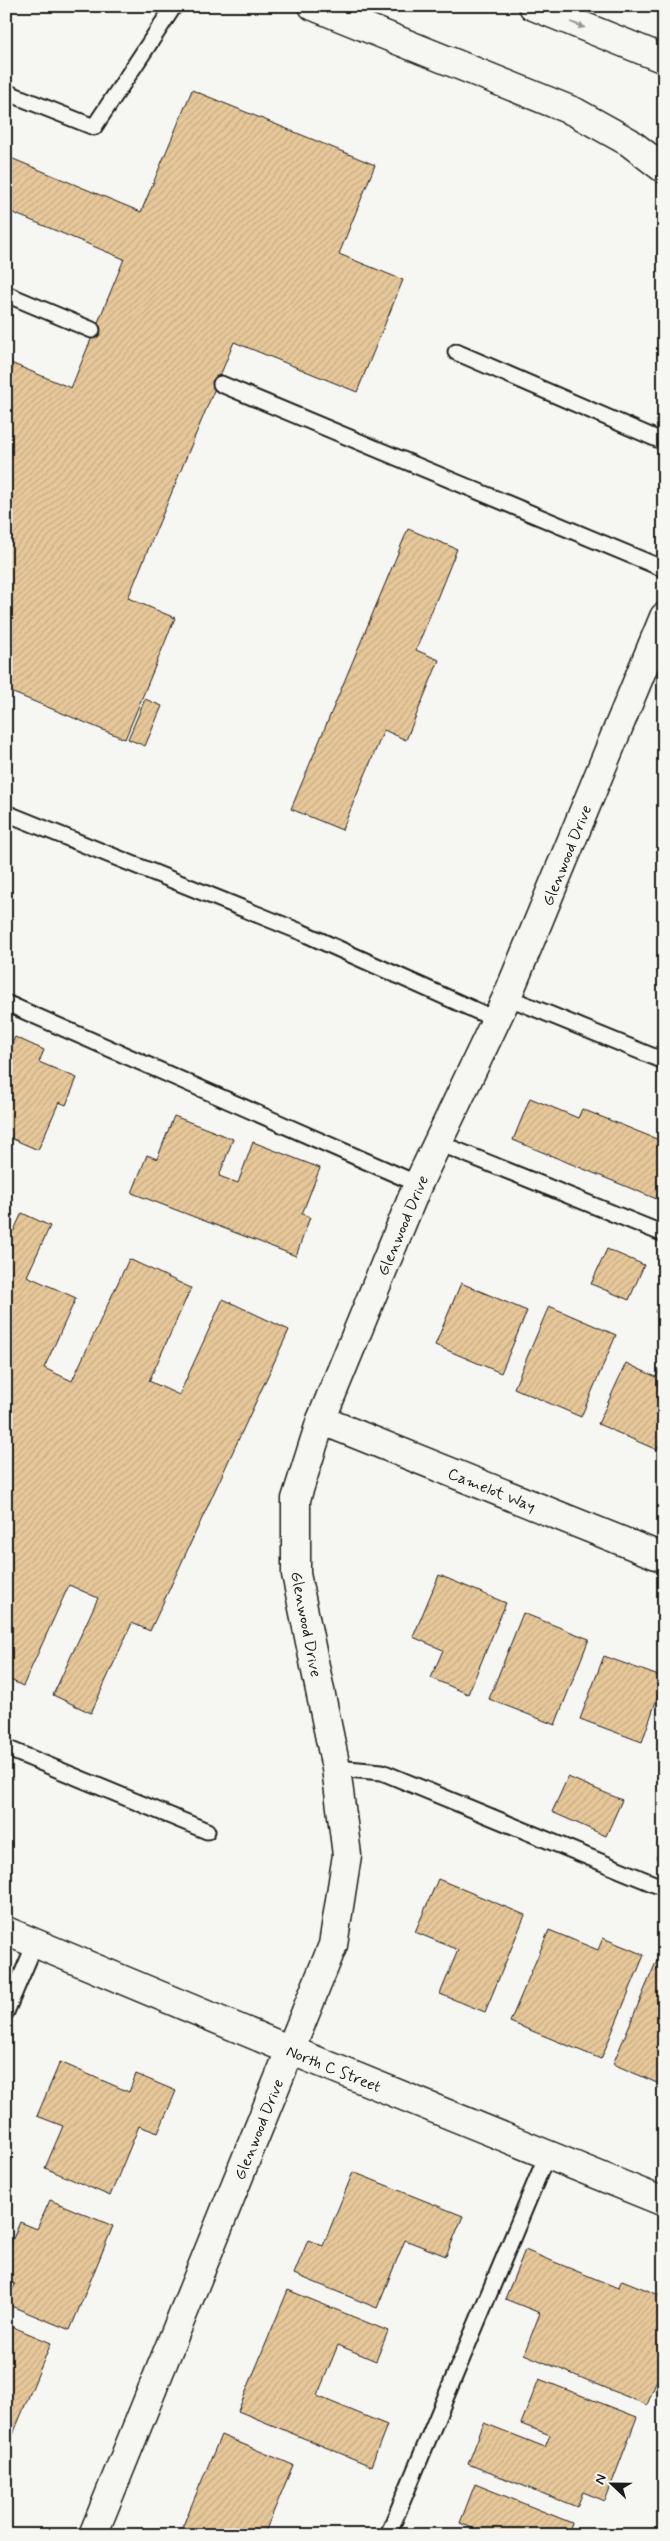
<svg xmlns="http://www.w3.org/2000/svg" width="670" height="2541" font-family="Mynerve,sans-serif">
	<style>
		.building { fill: url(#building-hatch); stroke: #1c1c1c }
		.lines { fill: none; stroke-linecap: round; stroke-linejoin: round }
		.lane-casing { stroke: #1c1c1c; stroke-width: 19 }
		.street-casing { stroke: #1c1c1c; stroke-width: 31 }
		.secondary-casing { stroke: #1c1c1c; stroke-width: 31 }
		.primary-casing { stroke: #1c1c1c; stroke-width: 31 }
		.lane { stroke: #f6f6f2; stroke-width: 15 }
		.street { stroke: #f6f6f2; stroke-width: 28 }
		.secondary { stroke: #f6f6f2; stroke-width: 28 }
		.primary { stroke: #f6f6f2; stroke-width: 28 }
		.oneway { fill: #949492 }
		.labels { text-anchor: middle; stroke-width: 4; stroke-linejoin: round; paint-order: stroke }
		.street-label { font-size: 16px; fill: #1c1c1c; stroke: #f6f6f2 }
	</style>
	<defs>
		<pattern id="building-hatch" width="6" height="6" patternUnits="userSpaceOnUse" patternTransform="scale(1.25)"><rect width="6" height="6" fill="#e7c89a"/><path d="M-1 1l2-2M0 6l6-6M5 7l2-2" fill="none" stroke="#c6ab84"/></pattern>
	</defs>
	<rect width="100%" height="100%" fill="#f6f6f2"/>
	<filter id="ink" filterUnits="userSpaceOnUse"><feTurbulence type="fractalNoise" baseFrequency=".02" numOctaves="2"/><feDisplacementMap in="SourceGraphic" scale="10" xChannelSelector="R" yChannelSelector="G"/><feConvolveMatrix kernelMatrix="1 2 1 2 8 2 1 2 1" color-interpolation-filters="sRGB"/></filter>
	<g filter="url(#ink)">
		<!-- building -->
		<g class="building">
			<path d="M192 90 375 165 339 254 403 280 357 392 234 342 128 598 175 618 125 739 6 690V361L71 388 124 259 6 210V156L141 212Z"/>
			<path d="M408 529 457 549 416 650 439 660 406 740 384 730 342 830 291 809Z"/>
			<path d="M145 699 162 706 145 746 128 739Z"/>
			<path d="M15 1037 44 1050 39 1062 77 1078 66 1105 59 1102 38 1150 6 1136V1058Z"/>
			<path d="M530 1098 578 1118 582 1109 664 1142V1202L513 1140Z"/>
			<path d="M174 1116 233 1139 219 1176 238 1183 253 1142 320 1168 302 1214 310 1217 296 1256 132 1193 147 1155 157 1159Z"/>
			<path d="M22 1213 50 1226 27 1276 76 1298 44 1368 72 1381 129 1259 191 1288 149 1381 179 1395 223 1299 289 1330 150 1631 132 1623 91 1713 53 1695 98 1598 69 1585 23 1686 6 1678V1247Z"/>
			<path d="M607 1249 644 1265 629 1300 591 1284Z"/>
			<path d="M461 1283 527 1311 501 1373 435 1345Z"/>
			<path d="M664 1291V1316L655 1312Z"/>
			<path d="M549 1306 616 1335 581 1417 514 1388Z"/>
			<path d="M664 1359V1434L657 1450 598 1424 626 1363 656 1377Z"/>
			<path d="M439 1575 506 1603 468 1694 431 1678 443 1650 413 1637Z"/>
			<path d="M523 1613 589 1639 555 1725 489 1699Z"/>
			<path d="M604 1656 664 1678 642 1742 580 1719Z"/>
			<path d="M568 1777 622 1800 606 1836 552 1812Z"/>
			<path d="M664 1838V1861L656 1858Z"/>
			<path d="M438 1879 525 1915 485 2012 440 1994 458 1950 415 1932Z"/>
			<path d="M549 1930 598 1950 603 1938 644 1955 601 2059 510 2022Z"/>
			<path d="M657 1960 664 1963V2086L613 2064Z"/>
			<path d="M60 2062 129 2092 136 2074 176 2091 158 2133 139 2126 110 2196 45 2168 63 2126 37 2116Z"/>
			<path d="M353 2172 463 2216 446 2256 405 2240 377 2308 294 2274 308 2240 323 2246Z"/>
			<path d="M50 2200 113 2226 70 2330 6 2304 15 2284 6 2280V2255L20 2222 37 2229Z"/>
			<path d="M525 2250 618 2288 622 2280 664 2297V2363L647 2405 524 2354 540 2313 505 2299Z"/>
			<path d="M288 2290 388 2331 376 2361 338 2345 317 2396 387 2425 371 2466 238 2411Z"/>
			<path d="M6 2324 51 2343 6 2451Z"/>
			<path d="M539 2379 637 2417 605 2501 583 2492 577 2507 468 2464 484 2423 545 2447 550 2435 521 2424Z"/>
			<path d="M221 2435 293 2465 265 2532 271 2535H179Z"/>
			<path d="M475 2484 572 2523 567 2535H489L460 2523Z"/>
		</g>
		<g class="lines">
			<!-- lane casing -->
			<g class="lane-casing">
				<g id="lane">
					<path d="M6 92 94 127 174 6"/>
					<path d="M6 294 92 330"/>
					<path d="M456 352 664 442"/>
					<path d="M221 384 664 569"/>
					<path d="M6 813 301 932 497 1020"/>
					<path d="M507 997 664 1061"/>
					<path d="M6 1003 418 1184"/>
					<path d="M439 1143 664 1234"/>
					<path d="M6 1748 207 1831"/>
					<path d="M336 1768 382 1772 664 1888"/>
					<path d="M6 2012 35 1944"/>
					<path d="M388 2535 547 2155"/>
				</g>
			</g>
			<!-- street casing -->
			<g class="street-casing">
				<g id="street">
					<path d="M313 6 575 112 629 142 664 169"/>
					<path d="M321 1420 664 1558"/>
					<path d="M93 2535 333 1945 347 1855 336 1768 296 1574V1499L321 1420 418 1184 507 997 664 617"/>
				</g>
			</g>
			<!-- secondary casing -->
			<g class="secondary-casing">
				<path id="secondary" d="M6 1931 290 2050 664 2202"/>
			</g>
			<!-- primary casing -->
			<g class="primary-casing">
				<path id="primary" d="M533 6 664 59"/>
			</g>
			<!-- lane -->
			<use href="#lane" class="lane"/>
			<!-- street -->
			<use href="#street" class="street"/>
			<!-- secondary -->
			<use href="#secondary" class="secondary"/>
			<!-- primary -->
			<use href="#primary" class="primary"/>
		</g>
		<!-- one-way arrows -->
		<defs><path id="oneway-solid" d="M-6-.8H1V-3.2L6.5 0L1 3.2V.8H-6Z" transform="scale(1.25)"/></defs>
		<use class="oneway" href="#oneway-solid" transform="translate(578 25) rotate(22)"/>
	</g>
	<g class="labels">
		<!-- street labels -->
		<g class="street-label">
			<text transform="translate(566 855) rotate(-68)" y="6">Glenwood Drive</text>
			<text transform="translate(402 1225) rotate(-67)" y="6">Glenwood Drive</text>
			<text transform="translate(492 1489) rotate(22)" y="6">Camelot Way</text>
			<text transform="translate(307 1624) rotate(79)" y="6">Glenwood Drive</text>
			<text transform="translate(334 2068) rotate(22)" y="6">North C Street</text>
			<text transform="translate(258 2129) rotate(-68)" y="6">Glenwood Drive</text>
		</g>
	</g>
	<!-- margin -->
	<rect width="670" height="2541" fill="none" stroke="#f6f6f2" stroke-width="25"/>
	<rect x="12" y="12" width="645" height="2516" fill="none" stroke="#1c1c1c" stroke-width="2" filter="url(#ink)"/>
	<!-- north arrow -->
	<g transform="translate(612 2484) rotate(292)" stroke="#f6f6f2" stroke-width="4" paint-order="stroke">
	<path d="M0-4L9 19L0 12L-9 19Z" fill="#1c1c1c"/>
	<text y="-8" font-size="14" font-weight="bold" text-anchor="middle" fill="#1c1c1c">N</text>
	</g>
</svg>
